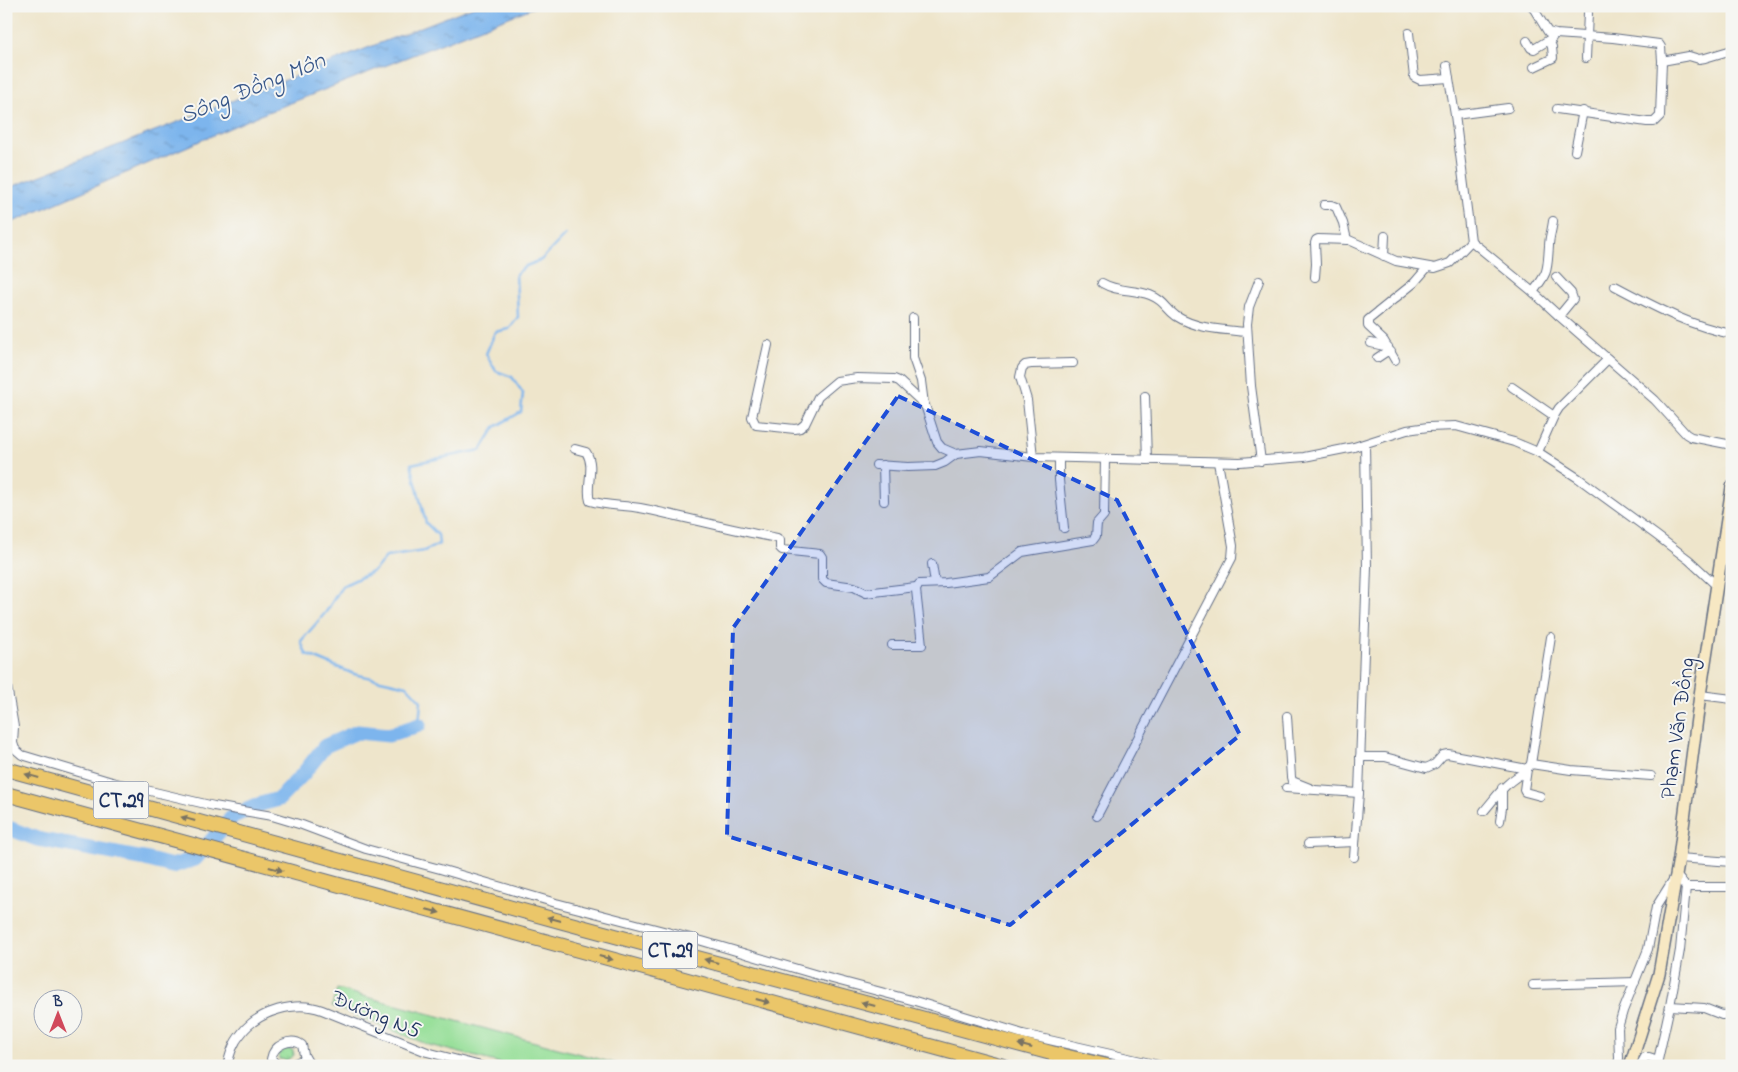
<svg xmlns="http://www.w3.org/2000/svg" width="1738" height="1072" font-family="'Indie Flower',sans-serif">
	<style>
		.grass { fill: url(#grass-dots); stroke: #59877c }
		.garden { fill: #97df99; stroke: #59877c }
		.water { fill: url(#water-ripples); stroke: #4c72a6 }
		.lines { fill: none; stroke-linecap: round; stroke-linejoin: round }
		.stream { stroke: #7db5ed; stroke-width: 2.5 }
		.river { stroke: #7db5ed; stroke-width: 15 }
		.street-casing { stroke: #656f84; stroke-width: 10 }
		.secondary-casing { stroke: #656f84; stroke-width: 14 }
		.highway-casing { stroke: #656f84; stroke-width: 16 }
		.street { stroke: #fff; stroke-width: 8 }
		.secondary { stroke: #f7e8c3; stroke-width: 11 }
		.highway { stroke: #ebc669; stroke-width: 14 }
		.oneway { fill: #797363 }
		.marked { fill: #1d4ed8; fill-opacity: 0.2; stroke: #1d4ed8; stroke-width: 4; stroke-dasharray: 10 6; stroke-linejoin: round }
		.labels { text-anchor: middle; stroke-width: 4; stroke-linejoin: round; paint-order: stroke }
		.shield { fill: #f6f6f2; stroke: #5d6b8a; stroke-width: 1 }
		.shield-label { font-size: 21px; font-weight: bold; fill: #1b2f5e }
		.street-label { font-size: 22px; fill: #1b2f5e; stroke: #f6f6f2 }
		.water-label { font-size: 24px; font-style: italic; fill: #385789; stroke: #f6f6f2 }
	</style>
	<defs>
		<pattern id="grass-dots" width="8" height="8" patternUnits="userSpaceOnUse" patternTransform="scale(1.25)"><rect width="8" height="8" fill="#97df99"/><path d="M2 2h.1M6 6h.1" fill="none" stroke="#82c086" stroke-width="1.8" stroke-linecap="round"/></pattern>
		<pattern id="water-ripples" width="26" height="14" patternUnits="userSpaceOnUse" patternTransform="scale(1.25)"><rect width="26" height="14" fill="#7db5ed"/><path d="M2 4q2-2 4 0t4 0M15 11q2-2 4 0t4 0" fill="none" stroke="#6694c3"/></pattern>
	</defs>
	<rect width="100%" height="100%" fill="#f6f6f2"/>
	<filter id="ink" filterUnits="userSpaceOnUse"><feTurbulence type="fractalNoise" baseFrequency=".02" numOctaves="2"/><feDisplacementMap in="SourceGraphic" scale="10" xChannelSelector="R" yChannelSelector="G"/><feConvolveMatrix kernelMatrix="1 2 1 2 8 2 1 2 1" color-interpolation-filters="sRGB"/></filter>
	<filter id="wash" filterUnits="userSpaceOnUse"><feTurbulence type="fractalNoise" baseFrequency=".0096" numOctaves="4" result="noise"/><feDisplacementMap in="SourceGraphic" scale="20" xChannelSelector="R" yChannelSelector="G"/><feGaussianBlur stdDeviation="1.12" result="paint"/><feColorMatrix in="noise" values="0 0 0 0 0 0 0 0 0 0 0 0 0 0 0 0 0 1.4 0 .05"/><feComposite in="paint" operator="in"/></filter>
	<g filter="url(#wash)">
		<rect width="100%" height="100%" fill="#eee5cb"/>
		<!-- grass -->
		<path class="grass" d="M287 1048 293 1050 294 1055 287 1060 279 1059V1052Z"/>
		<!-- garden -->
		<path class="garden" d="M337 989 625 1066H512L429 1045 332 1006Z"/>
		<!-- water -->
		<path class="water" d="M475 6H537L255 117 6 225V189Z"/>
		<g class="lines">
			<!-- stream -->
			<path class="stream" d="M419 725 421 701 407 686 354 674 306 654 301 641 326 612 342 586 374 571 386 557 424 551 439 544 438 535 426 523 411 464 481 450 495 427 521 412 523 393 512 377 496 371 486 354 495 332 509 329 518 317 516 274 526 266 541 260 565 235"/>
			<!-- river -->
			<path class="river" d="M6 827 37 839 145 859 172 866 195 859 233 816 261 804 279 799 303 774 325 746 357 732 389 735 419 725"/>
		</g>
	</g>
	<g filter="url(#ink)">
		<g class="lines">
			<!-- street casing -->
			<g class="street-casing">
				<g id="street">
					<path d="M1532 6 1548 32 1556 34 1613 38 1659 44 1661 47 1662 61 1689 56 1699 59 1705 58 1732 50"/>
					<path d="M1409 33 1414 77 1420 80 1449 78"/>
					<path d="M1527 41 1531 48 1534 49 1552 38"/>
					<path d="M1586 58 1588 13"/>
					<path d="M1447 66 1455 115 1471 241 1533 292 1559 316 1655 400 1686 434 1691 437 1732 445"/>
					<path d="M1534 67 1553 58 1552 47 1549 40"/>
					<path d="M1557 109 1647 122H1654L1660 116 1662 61"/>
					<path d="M1455 115 1508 108"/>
					<path d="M1575 151 1583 111"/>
					<path d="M1324 205H1331L1336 207 1343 223 1347 240"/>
					<path d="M1384 256 1385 236"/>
					<path d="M1315 277 1316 264 1315 243 1316 240 1318 239 1349 240 1396 261 1435 268 1450 263 1471 241"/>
					<path d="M1556 277 1571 293 1573 299 1559 316"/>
					<path d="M1259 281 1249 307 1247 324 1251 386 1261 461"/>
					<path d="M1102 283C1117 292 1134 289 1150 295 1165 301 1165 308 1176 316 1196 329 1224 330 1247 332"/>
					<path d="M1615 286C1653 306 1689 326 1732 334"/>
					<path d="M1533 292C1549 271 1547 271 1549 246 1549 238 1552 230 1553 221"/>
					<path d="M913 318V358L921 381 924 404"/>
					<path d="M1371 343 1388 347"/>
					<path d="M768 345 752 417 756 425 795 429 800 428 805 424 818 397 837 381 857 378 894 379 899 381 925 405 937 442 942 448 956 454"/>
					<path d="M1377 358 1386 352H1391"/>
					<path d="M1395 360 1384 341 1368 326V320L1414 283 1427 268"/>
					<path d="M1512 387 1554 416"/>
					<path d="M1145 396 1147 460"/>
					<path d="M575 449 586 452C596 467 585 486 590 501 606 506 624 505 640 508 686 517 731 530 777 538L780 540V548L782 550 820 554 822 557V579L826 583 854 587 866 593 916 587"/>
					<path d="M1538 452 1554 416 1559 408 1608 359"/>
					<path d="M1033 457 1027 400 1020 377 1022 368 1025 365 1031 364 1073 363"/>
					<path d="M1059 458V480L1064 528"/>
					<path d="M876 465 908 467 935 466 945 462 956 454 981 451 1033 457 1240 462 1304 457 1354 447 1407 430 1428 427 1456 426 1514 442 1538 452 1578 478 1656 535 1689 560 1717 586"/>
					<path d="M883 465 884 501"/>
					<path d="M1721 560 1732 561"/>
					<path d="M932 564 935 583"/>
					<path d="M892 645H922L916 590 919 584 946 583 989 577 1022 552 1093 540 1096 536 1097 523 1104 515 1105 459"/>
					<path d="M6 680 14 727 13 743 15 749 22 755 112 782 214 806 272 816 302 825 366 849 440 869 556 903 702 941 821 976 915 1001 1023 1034 1163 1066"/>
					<path d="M1700 695 1732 699"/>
					<path d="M1287 716 1291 777 1292 781 1312 789"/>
					<path d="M1360 757H1385L1426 768 1435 764 1443 755 1448 754 1527 769 1531 764 1571 770 1651 776"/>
					<path d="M1531 764 1551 637"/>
					<path d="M1527 769 1524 790 1525 792 1540 796"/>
					<path d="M1286 788 1359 793"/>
					<path d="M1484 811C1497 796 1507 780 1526 772"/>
					<path d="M1097 816 1232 558 1233 546 1218 462"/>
					<path d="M1500 821 1502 808V788"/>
					<path d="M1308 844 1355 842"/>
					<path d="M1354 857 1359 793 1367 567 1365 444"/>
					<path d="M1679 858 1732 862"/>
					<path d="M1686 887H1732"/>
					<path d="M1533 985 1635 982"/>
					<path d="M1670 1006 1704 1008 1722 1015 1732 1014"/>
					<path d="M227 1066C230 1054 233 1043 241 1034 258 1011 296 1000 322 1010L427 1052 481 1066"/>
					<path d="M279 1066 271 1059C273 1045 291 1037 302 1045L304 1055 308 1062"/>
					<path d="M288 1066 300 1061 317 1066"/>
					<path d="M1618 1066 1619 1058 1618 1028 1623 1011 1648 949 1656 907 1676 875 1686 887 1680 950 1670 1006 1658 1060 1649 1057H1645L1640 1066"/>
				</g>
			</g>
			<!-- secondary casing -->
			<g class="secondary-casing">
				<path id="secondary" d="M1630 1066 1659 974 1679 858 1700 695 1732 487"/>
			</g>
			<!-- highway casing -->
			<g class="highway-casing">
				<g id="highway">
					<path d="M6 769 563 922 1055 1054 1107 1066"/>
					<path d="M6 794 1003 1066"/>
				</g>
			</g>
			<!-- street -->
			<use href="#street" class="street"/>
			<!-- secondary -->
			<use href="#secondary" class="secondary"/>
			<!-- highway -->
			<use href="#highway" class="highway"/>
		</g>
		<!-- one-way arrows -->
		<defs><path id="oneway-solid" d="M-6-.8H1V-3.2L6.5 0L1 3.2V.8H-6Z" transform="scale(1.25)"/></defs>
		<g class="oneway">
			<use href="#oneway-solid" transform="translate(32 776) rotate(-164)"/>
			<use href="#oneway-solid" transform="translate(188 819) rotate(-164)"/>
			<use href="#oneway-solid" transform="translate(276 869) rotate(15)"/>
			<use href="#oneway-solid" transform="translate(433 911) rotate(15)"/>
			<use href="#oneway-solid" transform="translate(554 919) rotate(-165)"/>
			<use href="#oneway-solid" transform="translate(606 958) rotate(15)"/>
			<use href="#oneway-solid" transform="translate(711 961) rotate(-165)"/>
			<use href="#oneway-solid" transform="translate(763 1001) rotate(15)"/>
			<use href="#oneway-solid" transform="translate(868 1004) rotate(-165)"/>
			<use href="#oneway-solid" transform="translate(1025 1046) rotate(-165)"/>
		</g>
	</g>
	<!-- marked area -->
	<path class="marked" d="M898 396 1117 500 1240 735 1010 925 727 836 733 628Z"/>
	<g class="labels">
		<!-- shield labels -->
		<g class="shield">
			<rect x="93.5" y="781.5" width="55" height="37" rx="4"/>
			<rect x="642.5" y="931.5" width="55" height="37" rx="4"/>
		</g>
		<g class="shield-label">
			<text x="121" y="807">CT.29</text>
			<text x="670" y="957">CT.29</text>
		</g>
		<!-- street labels -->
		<g class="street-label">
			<text transform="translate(1676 728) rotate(-82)" y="8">Phạm Văn Đồng</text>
			<text transform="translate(377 1013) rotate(22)" y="8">Đường N5</text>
		</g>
		<!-- water labels -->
		<g class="water-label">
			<text transform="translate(252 87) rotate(-22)" y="8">Sông Đồng Môn</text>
		</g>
	</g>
	<!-- margin -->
	<rect width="1738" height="1072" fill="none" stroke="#f6f6f2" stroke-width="25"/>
	<!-- north arrow -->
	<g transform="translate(58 1014)"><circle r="24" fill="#f6f6f2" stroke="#9ea6b7"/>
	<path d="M0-4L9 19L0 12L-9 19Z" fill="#d1495b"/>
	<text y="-8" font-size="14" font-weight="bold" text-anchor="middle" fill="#1b2f5e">B</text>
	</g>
</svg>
